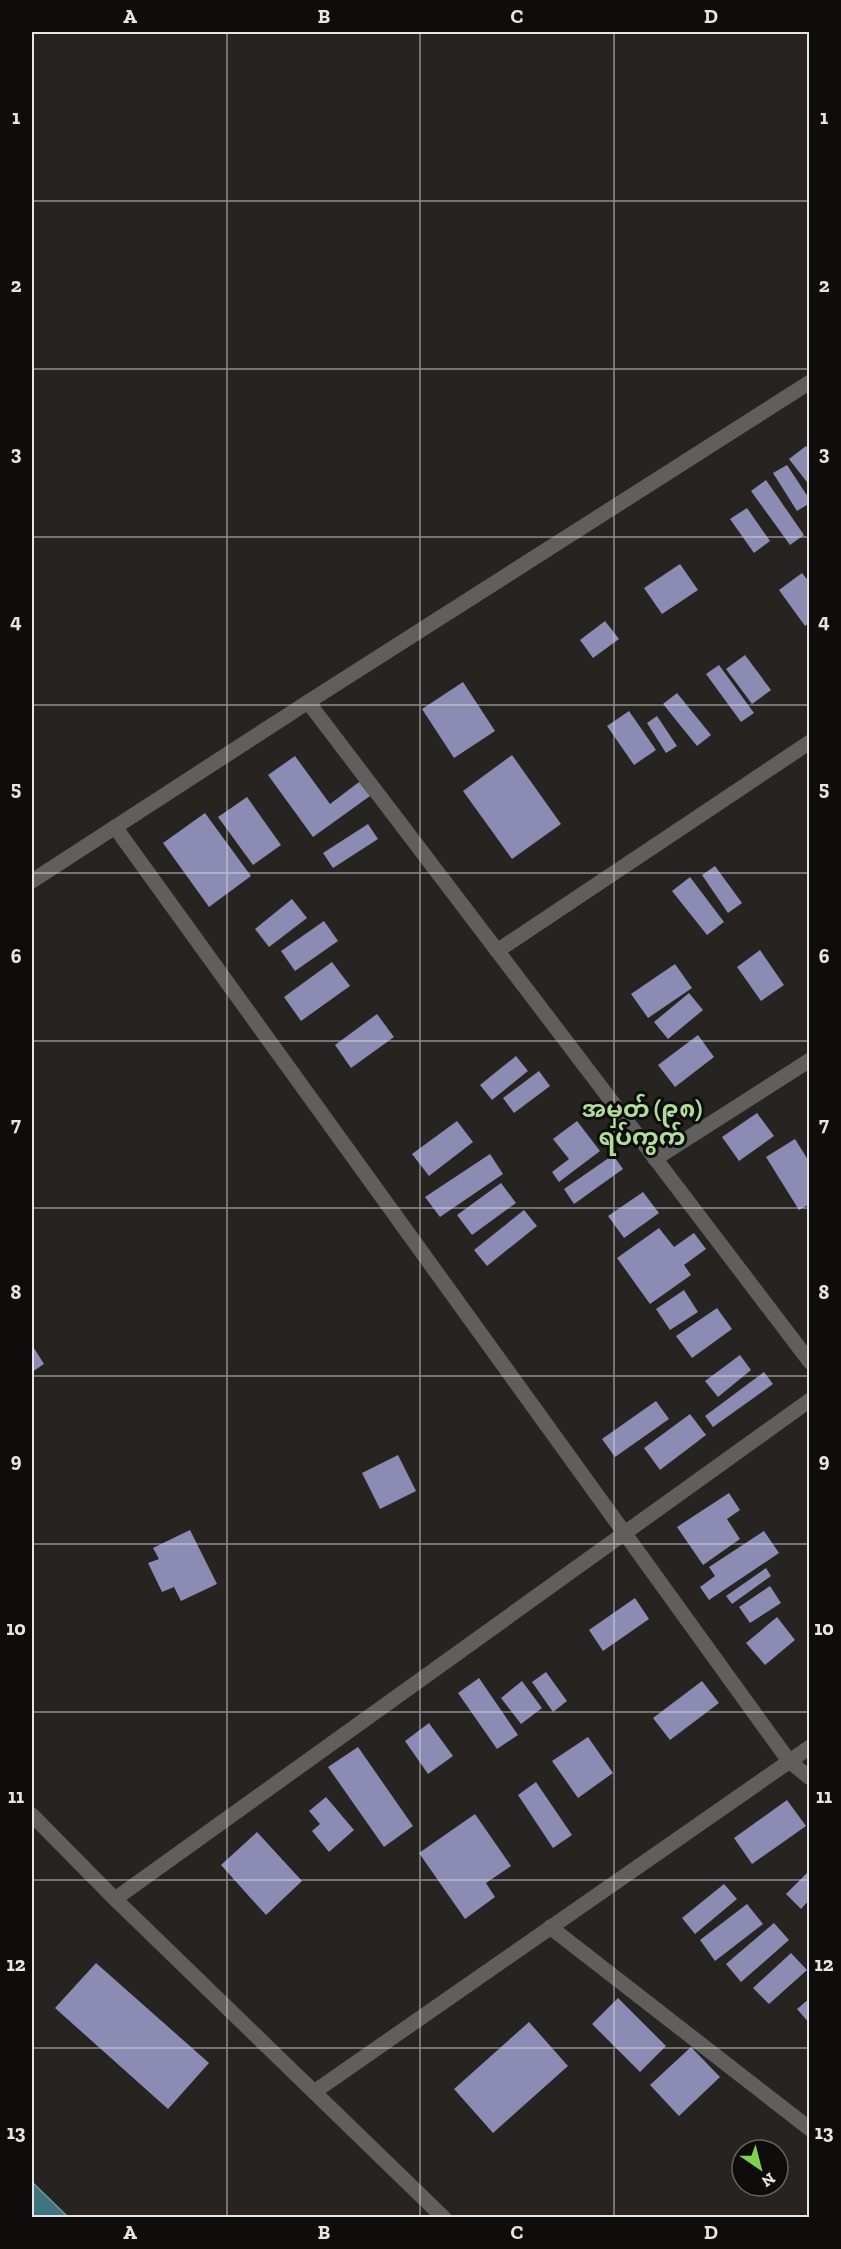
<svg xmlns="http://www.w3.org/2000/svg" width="841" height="2249" font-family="'Zilla Slab','Noto Sans Myanmar',serif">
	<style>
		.water { fill: #3f7481; stroke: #72969f; stroke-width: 1.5 }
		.building { fill: #8b8bb4 }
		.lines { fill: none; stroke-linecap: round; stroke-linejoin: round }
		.minor { stroke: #615e5e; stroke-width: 15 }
		.grid { fill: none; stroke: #e8e5e4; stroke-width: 1.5; stroke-opacity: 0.55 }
		.labels { text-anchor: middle; stroke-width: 6; stroke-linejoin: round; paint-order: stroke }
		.quarter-label { font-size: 24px; font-weight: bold; fill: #b1dd9b; stroke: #0e0d0c }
		.neatline { fill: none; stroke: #e8e5e4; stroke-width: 2 }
		.grid-label { font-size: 20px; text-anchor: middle; font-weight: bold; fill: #e8e5e4 }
	</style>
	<rect width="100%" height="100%" fill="#272321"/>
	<!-- water -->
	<path class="water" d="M32 2182 68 2217H32Z"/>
	<!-- building -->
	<g class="building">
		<path d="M806 446 810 452V486L789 459Z"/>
		<path d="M787 465 810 500V503L797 511 773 473Z"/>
		<path d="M766 480 804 535 790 545 751 491Z"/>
		<path d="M747 508 770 541 754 553 730 519Z"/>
		<path d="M680 564 698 590 662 614 644 588Z"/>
		<path d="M802 573 810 583V622L805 626 779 590Z"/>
		<path d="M605 621 619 639 593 658 580 640Z"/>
		<path d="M745 655 771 690 752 704 726 669Z"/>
		<path d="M719 665 754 713 741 722 706 674Z"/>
		<path d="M463 682 495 731 454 758 422 709Z"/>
		<path d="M677 693 711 735 697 746 663 704Z"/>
		<path d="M629 711 656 750 634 765 607 726Z"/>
		<path d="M657 716 677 746 666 753 647 723Z"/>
		<path d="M512 755 561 824 512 859 463 791Z"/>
		<path d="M295 756 330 804 359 782 370 796 313 837 268 775Z"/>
		<path d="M247 797 281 845 253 865 218 817Z"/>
		<path d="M205 813 251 876 209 907 163 843Z"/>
		<path d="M368 824 378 839 333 868 323 853Z"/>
		<path d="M715 866 742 903 728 913 702 875Z"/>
		<path d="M690 877 724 922 707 935 672 891Z"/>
		<path d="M292 899 307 918 269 947 255 929Z"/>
		<path d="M324 921 338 941 295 971 281 951Z"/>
		<path d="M760 950 784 985 761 1001 737 967Z"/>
		<path d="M332 962 350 986 301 1021 284 997Z"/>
		<path d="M675 964 692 988 648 1018 631 994Z"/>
		<path d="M689 993 703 1010 668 1039 654 1022Z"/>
		<path d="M377 1014 394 1037 351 1068 335 1045Z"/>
		<path d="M698 1035 714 1057 675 1087 658 1065Z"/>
		<path d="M516 1056 528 1071 492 1100 480 1085Z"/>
		<path d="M539 1071 550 1086 514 1113 503 1098Z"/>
		<path d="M757 1113 774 1136 739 1161 722 1137Z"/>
		<path d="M457 1121 473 1142 429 1176 412 1154Z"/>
		<path d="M577 1121 600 1151 559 1182 552 1172 569 1159 553 1139Z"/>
		<path d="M795 1139 810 1163V1204L799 1210 766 1157Z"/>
		<path d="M490 1154 503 1174 440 1217 425 1197Z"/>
		<path d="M613 1155 623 1169 574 1204 564 1189Z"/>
		<path d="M501 1183 516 1203 472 1235 457 1215Z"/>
		<path d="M643 1192 659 1213 624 1238 608 1216Z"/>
		<path d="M524 1210 537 1226 487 1266 474 1250Z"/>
		<path d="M659 1228 674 1247 694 1233 706 1249 684 1265 691 1275 650 1304 617 1258Z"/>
		<path d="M684 1290 698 1312 670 1330 656 1309Z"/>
		<path d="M717 1308 732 1329 692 1358 676 1336Z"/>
		<path d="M32 1345 44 1364 32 1372Z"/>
		<path d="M740 1355 751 1370 718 1397 705 1381Z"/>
		<path d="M764 1372 773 1384 713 1427 705 1416Z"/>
		<path d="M656 1401 669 1419 615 1457 602 1439Z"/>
		<path d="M690 1414 706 1435 660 1470 644 1448Z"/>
		<path d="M398 1455 416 1491 380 1509 362 1473Z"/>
		<path d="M729 1493 740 1510 727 1519 740 1539 703 1565 677 1527Z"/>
		<path d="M190 1530 217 1584 181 1601 174 1587 162 1592 148 1563 159 1559 153 1548Z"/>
		<path d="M764 1531 779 1553 709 1600 700 1587 715 1576 709 1567Z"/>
		<path d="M766 1568 771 1576 732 1604 726 1596Z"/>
		<path d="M770 1586 781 1603 750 1623 739 1607Z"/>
		<path d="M635 1598 649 1619 603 1651 589 1630Z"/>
		<path d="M777 1617 795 1640 765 1665 746 1643Z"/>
		<path d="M546 1672 567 1701 553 1712 532 1682Z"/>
		<path d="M479 1678 518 1735 497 1749 458 1693Z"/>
		<path d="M522 1681 542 1708 521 1724 501 1698Z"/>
		<path d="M702 1681 719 1703 670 1740 653 1718Z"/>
		<path d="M429 1723 453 1756 428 1774 405 1741Z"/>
		<path d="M588 1737 613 1773 578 1798 552 1761Z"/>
		<path d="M358 1747 413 1826 384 1847 328 1767Z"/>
		<path d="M536 1782 572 1835 553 1848 518 1795Z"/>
		<path d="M326 1797 354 1830 329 1852 312 1831 320 1824 309 1811Z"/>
		<path d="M787 1800 806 1826 752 1864 734 1838Z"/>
		<path d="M475 1814 511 1866 486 1883 495 1897 465 1919 419 1853Z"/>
		<path d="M257 1832 302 1881 266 1915 221 1865Z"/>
		<path d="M810 1870V1899L801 1909 786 1894Z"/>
		<path d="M724 1884 737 1899 695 1934 682 1918Z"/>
		<path d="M747 1904 763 1924 715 1961 700 1940Z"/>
		<path d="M774 1923 789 1940 741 1982 726 1964Z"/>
		<path d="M791 1953 807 1970 769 2004 753 1988Z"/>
		<path d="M96 1963 209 2063 168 2109 55 2008Z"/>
		<path d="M618 1998 666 2046 640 2072 592 2024Z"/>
		<path d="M810 1998V2024L797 2009Z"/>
		<path d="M529 2022 568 2066 493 2133 454 2089Z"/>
		<path d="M691 2047 720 2077 679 2116 650 2085Z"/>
	</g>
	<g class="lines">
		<!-- minor -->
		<g class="minor">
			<path d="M308 702 810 1362"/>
			<path d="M115 827 789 1761 810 1778"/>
			<path d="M32 881 308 702 810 382"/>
			<path d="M497 951 810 742"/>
			<path d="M655 1159 810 1060"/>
			<path d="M32 1815 115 1899 444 2218"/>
			<path d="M115 1899 810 1400"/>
			<path d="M550 1927 810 2129"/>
			<path d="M314 2092 810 1747"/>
		</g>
	</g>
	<!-- grid -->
	<path class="grid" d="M227 32V2218M420 32V2218M614 32V2218M32 201H810M32 369H810M32 537H810M32 705H810M32 873H810M32 1041H810M32 1208H810M32 1376H810M32 1544H810M32 1712H810M32 1880H810M32 2048H810"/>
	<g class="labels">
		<!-- quarter labels -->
		<g class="quarter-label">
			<text x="642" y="1117">အမှတ် (၉၈)<tspan x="642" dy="28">ရပ်ကွက်</tspan></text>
		</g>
	</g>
	<!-- border -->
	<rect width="841" height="2249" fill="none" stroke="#0e0d0c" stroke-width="66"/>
	<!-- north arrow -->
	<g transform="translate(760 2168) rotate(145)"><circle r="28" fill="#0e0d0c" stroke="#656362" stroke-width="1.5"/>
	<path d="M0-4.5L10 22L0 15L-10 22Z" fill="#80d052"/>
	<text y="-9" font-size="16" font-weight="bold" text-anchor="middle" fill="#e8e5e4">N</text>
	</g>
	<rect x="33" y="33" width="775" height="2183" class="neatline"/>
	<g class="grid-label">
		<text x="130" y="23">A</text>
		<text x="324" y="23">B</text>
		<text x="517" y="23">C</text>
		<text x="711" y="23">D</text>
		<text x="16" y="124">1</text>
		<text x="824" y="124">1</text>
		<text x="16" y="292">2</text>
		<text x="824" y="292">2</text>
		<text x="16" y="460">3</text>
		<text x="824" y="460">3</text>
		<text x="16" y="628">4</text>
		<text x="824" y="628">4</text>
		<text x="16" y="795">5</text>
		<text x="824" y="795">5</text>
		<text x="16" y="963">6</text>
		<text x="824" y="963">6</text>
		<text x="16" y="1131">7</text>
		<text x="824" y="1131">7</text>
		<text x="16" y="1299">8</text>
		<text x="824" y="1299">8</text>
		<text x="16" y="1467">9</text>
		<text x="824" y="1467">9</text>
		<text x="16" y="1635">10</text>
		<text x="824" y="1635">10</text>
		<text x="16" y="1803">11</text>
		<text x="824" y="1803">11</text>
		<text x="16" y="1971">12</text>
		<text x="824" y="1971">12</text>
		<text x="16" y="2139">13</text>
		<text x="824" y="2139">13</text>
		<text x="130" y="2239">A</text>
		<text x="324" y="2239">B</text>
		<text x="517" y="2239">C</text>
		<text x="711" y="2239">D</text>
	</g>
</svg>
